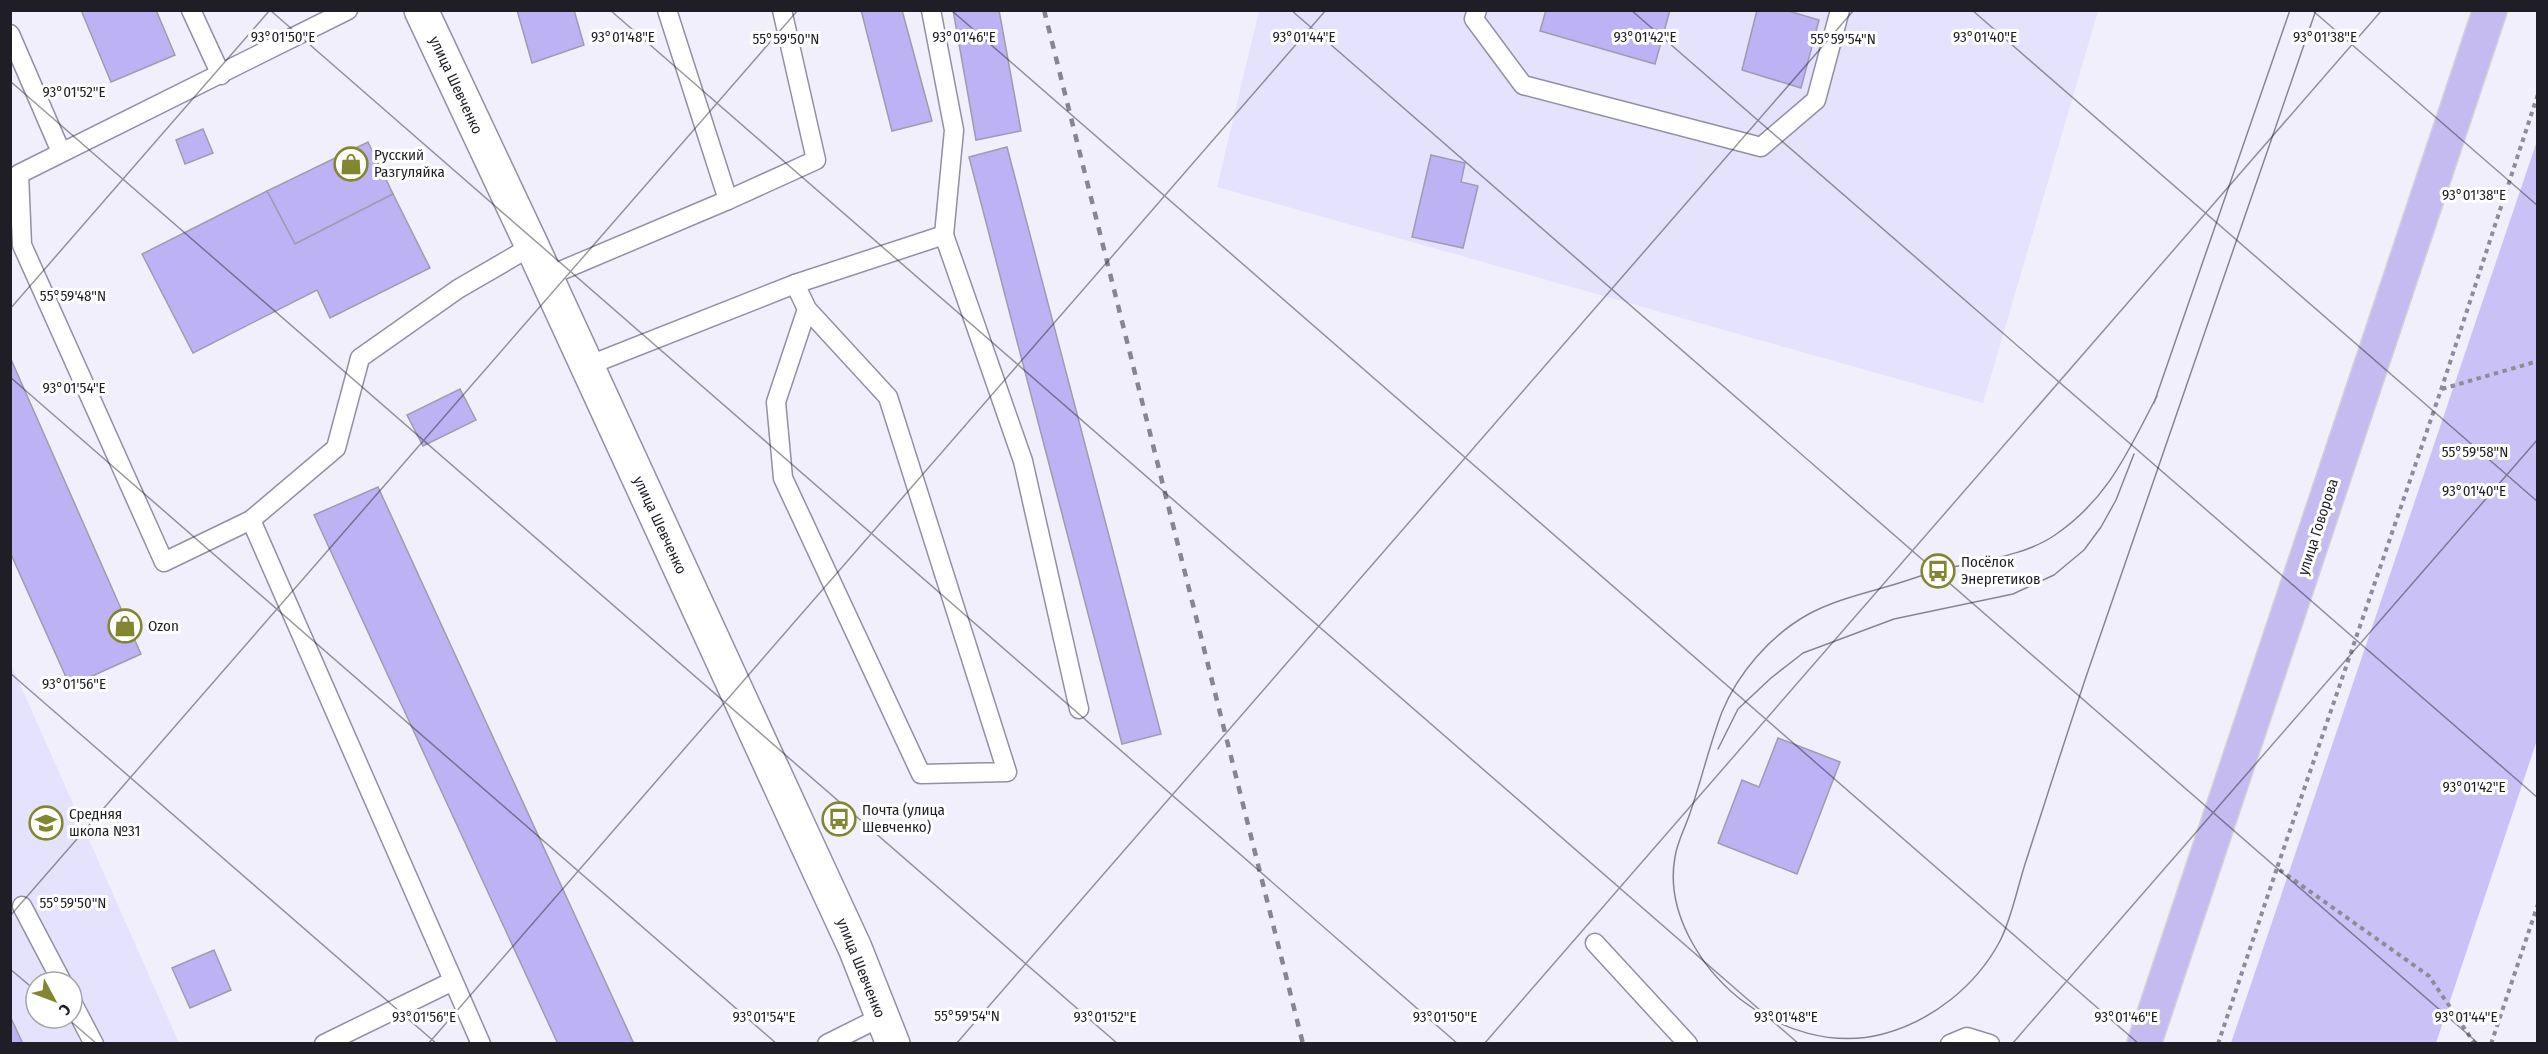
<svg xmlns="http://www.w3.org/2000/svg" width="2548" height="1054" font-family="'Fira Sans Condensed',sans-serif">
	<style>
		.built { fill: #e5e2fe; fill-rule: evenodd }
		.green { fill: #cac2f6 }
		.building { fill: #bdb2f4; stroke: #9f9cb0; stroke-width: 1.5 }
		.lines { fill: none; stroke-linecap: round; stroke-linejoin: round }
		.lane-casing { stroke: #9290a3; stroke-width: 21 }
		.secondary-casing { stroke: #9290a3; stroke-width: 36 }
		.primary-casing { stroke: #d2d2d4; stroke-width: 36 }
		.path { stroke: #8d8c97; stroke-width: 4; stroke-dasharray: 4.5 4.5; stroke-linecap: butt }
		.lane { stroke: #fff; stroke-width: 18 }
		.secondary { stroke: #fff; stroke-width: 33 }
		.primary { stroke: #c5bbf1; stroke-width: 33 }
		.tram { stroke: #878690; stroke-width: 1.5 }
		.rail { stroke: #878690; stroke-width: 4.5; stroke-dasharray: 8 8; stroke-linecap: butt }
		.ticks { fill: none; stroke: #1f1e26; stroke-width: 1.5; stroke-opacity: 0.45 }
		.labels { text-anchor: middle; stroke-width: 6; stroke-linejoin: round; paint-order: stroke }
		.street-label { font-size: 15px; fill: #1f1e26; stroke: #fff }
		.poi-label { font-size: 15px; fill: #1f1e26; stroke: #fff; text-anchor: start }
		.ticks-label { font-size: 15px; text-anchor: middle; fill: #1f1e26; stroke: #fff; stroke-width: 6; stroke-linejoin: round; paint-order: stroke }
	</style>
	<rect width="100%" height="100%" fill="#f1effc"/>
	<!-- built -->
	<g class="built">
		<path d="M1259 11H2098L1983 403 1217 187Z"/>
		<path d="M11 664 179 1043H11ZM36 982H72V1018H36Z"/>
	</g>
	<!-- green -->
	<path class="green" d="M2537 141V740L2436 1043H2231Z"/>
	<!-- building -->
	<g class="building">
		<path d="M81 10H156L175 55 111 82Z"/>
		<path d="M517 10H574L584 45 532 63Z"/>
		<path d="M861 10H902L932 121 892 131Z"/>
		<path d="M953 10H999L1021 131 976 140Z"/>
		<path d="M1546 10H1670L1655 64 1540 31Z"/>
		<path d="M1757 10H1785L1819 20 1801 88 1742 70Z"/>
		<path d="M203 129 213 153 185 164 176 140Z"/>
		<path d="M368 142 393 194 295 244 267 191Z"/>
		<path d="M1007 147 1161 734 1122 744 969 157Z"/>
		<path d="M1431 155 1465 163 1461 182 1478 186 1463 248 1412 237Z"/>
		<path d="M267 191 295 244 393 194 430 268 330 318 317 290 193 353 142 254Z"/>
		<path d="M10 357 141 654 70 686 10 552Z"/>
		<path d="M460 389 476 420 423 446 407 415Z"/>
		<path d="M378 487 634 1044H558L314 515Z"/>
		<path d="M1778 738 1840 762 1797 874 1718 843 1742 780 1759 787Z"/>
		<path d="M214 950 231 990 190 1008 172 968Z"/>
		<path d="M10 1016 23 1044H10Z"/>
	</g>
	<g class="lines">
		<!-- lane casing -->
		<g class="lane-casing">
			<g id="lane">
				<path d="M191 10 221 75"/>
				<path d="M667 10 728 200"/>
				<path d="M931 10 954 130 944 235"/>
				<path d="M1477 10 1474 19 1523 85 1761 147 1816 100 1840 10"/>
				<path d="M10 34 61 152"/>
				<path d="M546 277 728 200 816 160 782 10"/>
				<path d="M795 284 807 309 888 397 1007 772 921 774 783 478 776 402 807 309"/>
				<path d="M587 366 795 284 944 235 1023 461 1079 709"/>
				<path d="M251 520 164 562 22 245 19 174 348 10"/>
				<path d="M22 906 62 982"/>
				<path d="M1595 943 1688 1044"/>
				<path d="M72 1002 94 1044"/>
				<path d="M324 1044 453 981"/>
				<path d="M481 1044 251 520 336 448 360 358 458 289 532 246"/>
				<path d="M827 1044 881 1017"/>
				<path d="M1950 1044 1967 1037 1990 1044"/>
			</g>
		</g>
		<!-- secondary casing -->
		<g class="secondary-casing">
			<path id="secondary" d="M421 10 532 246 805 840 855 948 893 1044"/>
		</g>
		<!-- primary casing -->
		<g class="primary-casing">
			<path id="primary" d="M2144 1044 2490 10"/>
		</g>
		<!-- path -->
		<g class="path">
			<path d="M2442 389 2538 361"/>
			<path d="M2218 1044 2277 868"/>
			<path d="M2475 1044 2429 976 2277 868 2441 390 2538 94"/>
			<path d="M2491 1044 2538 904"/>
		</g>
		<!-- lane -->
		<use href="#lane" class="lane"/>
		<!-- secondary -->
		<use href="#secondary" class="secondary"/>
		<!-- primary -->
		<use href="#primary" class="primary"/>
		<!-- tram -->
		<g class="tram">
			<path d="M2157 396C2128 451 2109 498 2055 535 2023 557 1979 560 1941 570 1924 574 1907 581 1889 586 1862 594 1832 601 1807 615 1770 636 1738 673 1722 712 1709 746 1701 782 1689 816 1684 830 1677 843 1675 857 1665 911 1700 967 1740 999 1781 1031 1833 1047 1883 1034 1932 1021 1976 986 2000 941 2012 918 2018 884 2027 858 2047 796 2067 733 2088 671 2164 451 2240 231 2316 10"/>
			<path d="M2154 403 2290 10"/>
			<path d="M1718 749 1738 709 1771 678 1803 653 1894 619 2013 594 2054 575 2084 550 2101 527 2116 500 2134 454"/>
		</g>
		<!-- rail -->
		<path class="rail" d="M1044 10 1303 1044"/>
	</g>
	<!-- ticks -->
	<path class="ticks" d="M270 10 1458 1044M610 10 1799 1044M951 10 2139 1044M1291 10 2479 1044M1631 10 2538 798M1972 10 2538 502M2312 10 2538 206M10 81 1118 1044M10 309 270 10M10 377 777 1044M10 673 437 1044M10 916 798 10M10 969 36 991M67 1018 97 1044M428 1044 1326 10M956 1044 1854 10M1484 1044 2382 10M2012 1044 2538 439"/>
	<!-- icons -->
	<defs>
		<g id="shop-ring" transform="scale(1.725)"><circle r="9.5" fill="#fff" stroke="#828631" stroke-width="1.5"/><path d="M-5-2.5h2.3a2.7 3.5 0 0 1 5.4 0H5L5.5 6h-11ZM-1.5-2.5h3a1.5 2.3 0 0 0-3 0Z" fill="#828631"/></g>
		<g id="bus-ring" transform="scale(1.725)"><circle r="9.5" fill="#fff" stroke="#828631" stroke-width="1.5"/><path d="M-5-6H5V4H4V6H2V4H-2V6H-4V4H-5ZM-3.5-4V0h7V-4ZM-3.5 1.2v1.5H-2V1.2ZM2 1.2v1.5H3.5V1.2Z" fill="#828631"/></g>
		<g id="school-ring" transform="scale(1.725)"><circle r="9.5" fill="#fff" stroke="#828631" stroke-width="1.5"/><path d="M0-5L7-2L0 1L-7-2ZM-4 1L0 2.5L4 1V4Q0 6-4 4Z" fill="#828631"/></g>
	</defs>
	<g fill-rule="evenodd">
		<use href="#shop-ring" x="351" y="164"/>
		<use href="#bus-ring" x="1938" y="571"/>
		<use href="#shop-ring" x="125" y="626"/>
		<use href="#bus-ring" x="839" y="819"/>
		<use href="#school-ring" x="46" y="823"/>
	</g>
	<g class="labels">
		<!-- street labels -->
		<g class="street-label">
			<text transform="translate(456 85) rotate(65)" y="5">улица Шевченко</text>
			<text transform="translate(660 525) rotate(65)" y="5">улица Шевченко</text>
			<text transform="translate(2318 527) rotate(-72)" y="5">улица Говорова</text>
			<text transform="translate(861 968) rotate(68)" y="5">улица Шевченко</text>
		</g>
		<!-- poi labels -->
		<g class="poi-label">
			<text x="374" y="160">Русский<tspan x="374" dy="17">Разгуляйка</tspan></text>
			<text x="1961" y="567">Посёлок<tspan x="1961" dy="17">Энергетиков</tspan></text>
			<text x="148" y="631">Ozon</text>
			<text x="862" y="815">Почта (улица<tspan x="862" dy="17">Шевченко)</tspan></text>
			<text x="69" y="819">Средняя<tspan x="69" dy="17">школа №31</tspan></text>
		</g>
	</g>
	<g class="ticks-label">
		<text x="283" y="42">93°01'50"E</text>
		<text x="623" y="42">93°01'48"E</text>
		<text x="964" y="42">93°01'46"E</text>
		<text x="1304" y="42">93°01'44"E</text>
		<text x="1645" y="42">93°01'42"E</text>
		<text x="1985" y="42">93°01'40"E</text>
		<text x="2325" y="42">93°01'38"E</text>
		<text x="786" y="44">55°59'50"N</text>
		<text x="1843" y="44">55°59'54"N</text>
		<text x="74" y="97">93°01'52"E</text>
		<text x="2474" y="200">93°01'38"E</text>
		<text x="73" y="301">55°59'48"N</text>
		<text x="74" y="393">93°01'54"E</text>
		<text x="2475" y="457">55°59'58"N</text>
		<text x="2474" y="496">93°01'40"E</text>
		<text x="74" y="689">93°01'56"E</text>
		<text x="2474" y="792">93°01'42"E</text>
		<text x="73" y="908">55°59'50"N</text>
		<text x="967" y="1021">55°59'54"N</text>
		<text x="424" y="1022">93°01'56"E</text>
		<text x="764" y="1022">93°01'54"E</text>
		<text x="1105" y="1022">93°01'52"E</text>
		<text x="1445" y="1022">93°01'50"E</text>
		<text x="1786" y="1022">93°01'48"E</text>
		<text x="2126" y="1022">93°01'46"E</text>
		<text x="2466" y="1022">93°01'44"E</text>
	</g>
	<!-- border -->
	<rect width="2548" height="1054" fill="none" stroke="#1f1e26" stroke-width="24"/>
	<!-- north arrow -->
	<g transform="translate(54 1000) rotate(131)"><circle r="28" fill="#ffffff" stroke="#a5a5a8" stroke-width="1.5"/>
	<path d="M0-4.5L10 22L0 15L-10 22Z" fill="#828631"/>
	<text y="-9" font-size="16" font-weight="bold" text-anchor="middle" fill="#1f1e26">С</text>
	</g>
</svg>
